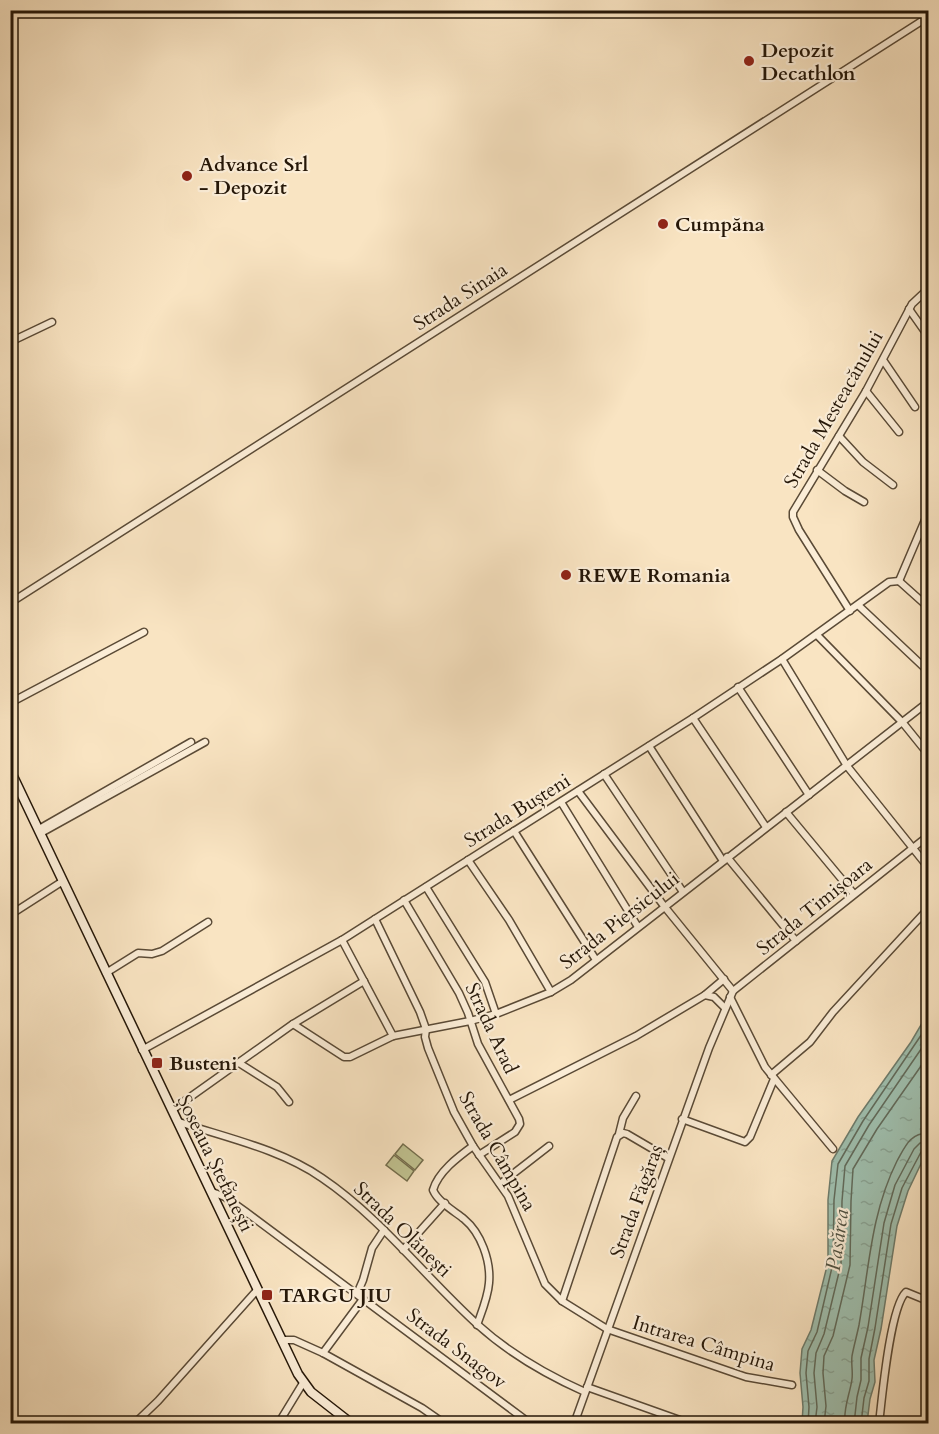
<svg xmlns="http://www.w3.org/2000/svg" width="939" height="1434" viewBox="0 0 939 1434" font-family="Cardo,serif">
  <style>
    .garden { fill: #c1c391; stroke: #736d4c; stroke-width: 1.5 }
    .water { fill: url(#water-ripples); stroke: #6e7c6c; stroke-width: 1.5 }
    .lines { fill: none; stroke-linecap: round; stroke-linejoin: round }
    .shore { stroke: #626b5b; stroke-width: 1.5 }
    .street-casing { stroke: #5a4a36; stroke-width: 9 }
    .secondary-casing { stroke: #251708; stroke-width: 11 }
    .street { stroke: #fbedd7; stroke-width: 6 }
    .secondary { stroke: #fbedd7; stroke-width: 8 }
    .poi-dot { fill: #8f2418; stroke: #fbedd7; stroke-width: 2 }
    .labels { text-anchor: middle; stroke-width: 4.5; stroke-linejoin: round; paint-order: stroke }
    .poi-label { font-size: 20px; font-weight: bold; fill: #251708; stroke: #fbedd7; text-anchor: start }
    .street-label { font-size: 20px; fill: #251708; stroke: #fbedd7 }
    .water-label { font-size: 21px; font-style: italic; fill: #505242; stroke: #fbedd7 }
  </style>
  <defs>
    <pattern id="water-ripples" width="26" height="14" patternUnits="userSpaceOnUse" patternTransform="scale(1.5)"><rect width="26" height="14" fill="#9fbfae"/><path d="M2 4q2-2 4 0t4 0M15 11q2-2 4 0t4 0" fill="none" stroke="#89a394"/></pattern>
  </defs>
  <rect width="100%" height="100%" fill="#f9e4c2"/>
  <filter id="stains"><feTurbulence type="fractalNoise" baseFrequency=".00333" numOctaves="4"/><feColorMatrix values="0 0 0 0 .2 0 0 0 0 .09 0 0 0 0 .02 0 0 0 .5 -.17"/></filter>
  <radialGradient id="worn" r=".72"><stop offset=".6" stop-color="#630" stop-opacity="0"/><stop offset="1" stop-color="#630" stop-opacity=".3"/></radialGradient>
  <g class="garden">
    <polygon points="403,1144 423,1160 415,1170 395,1154"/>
    <polygon points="394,1155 414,1171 407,1181 386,1165"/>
  </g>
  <polygon class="water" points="928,1013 928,1149 908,1191 897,1226 881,1329 874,1360 875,1382 870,1399 867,1423 802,1423 803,1407 800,1373 802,1349 811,1330 828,1262 828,1200 832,1161 858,1117 911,1042"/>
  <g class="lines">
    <g class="shore">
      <polyline points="808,1424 809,1407 806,1373 808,1351 817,1332 833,1263 834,1200 838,1164 863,1121 928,1025"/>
      <polyline points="815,1424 817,1407 814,1373 816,1353 824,1334 841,1264 842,1201 845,1166 869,1125 928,1039"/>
      <polyline points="824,1424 826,1406 823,1373 824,1356 833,1336 850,1265 851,1201 853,1169 877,1129 928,1056"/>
      <path d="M 845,1424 C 843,1408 850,1394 852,1379 C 853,1371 851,1364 852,1356 C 854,1345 857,1335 859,1325 C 869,1268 871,1213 897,1161 C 905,1147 910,1133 928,1133"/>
      <polyline points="854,1424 857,1397 861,1380 861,1358 868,1327 884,1223 895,1185 914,1149 920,1143 928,1142"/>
      <polyline points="861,1424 864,1398 869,1381 869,1359 875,1328 891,1224 902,1188 921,1152 928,1149"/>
    </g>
    <g class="street-casing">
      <g id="street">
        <polyline points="909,309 928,336"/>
        <polyline points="10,342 52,322"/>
        <polyline points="883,360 915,407"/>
        <polyline points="866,391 899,432"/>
        <polyline points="839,436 863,462 893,485"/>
        <polyline points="817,470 845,491 864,502"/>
        <polyline points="899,581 928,513"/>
        <polyline points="899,581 928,607"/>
        <polyline points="10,603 928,17"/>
        <polyline points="858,605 928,671"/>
        <polyline points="850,611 799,530 793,517 793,512 866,391 912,304 928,289"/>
        <polyline points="817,635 903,723 928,754"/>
        <polyline points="782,659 847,766 928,867"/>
        <polyline points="738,687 809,795"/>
        <polyline points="10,703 144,632"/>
        <polyline points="693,718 766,827"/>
        <polyline points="649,746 723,861"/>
        <polyline points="604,774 683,892"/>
        <polyline points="578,791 664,906 733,991"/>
        <polyline points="561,802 638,927"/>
        <polyline points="786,812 854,894"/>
        <polyline points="39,829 191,742"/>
        <polyline points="514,831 596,960"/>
        <polyline points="41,833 205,742"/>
        <polyline points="727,857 796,941"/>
        <polyline points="468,860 509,920 551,992"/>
        <polyline points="426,887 485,982 496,1014"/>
        <polyline points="404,900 459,993 468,1013 478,1044 519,1119 520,1124 515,1132 479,1155"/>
        <polyline points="10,915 63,881"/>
        <polyline points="375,919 420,1012 426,1029 425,1037 428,1048 454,1112 473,1146 508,1196 545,1284 562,1301 607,1329 746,1377 792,1385"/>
        <polyline points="342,940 393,1036"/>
        <polyline points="106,973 138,953 152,954 162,951 208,922"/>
        <polyline points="705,995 724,979"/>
        <polyline points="730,997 765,1067 833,1149"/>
        <polyline points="293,1024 344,1057 350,1057 393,1036 470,1021 496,1014 551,992 571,980 928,702"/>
        <polyline points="142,1050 342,940 375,919 693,718 782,659 889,582 899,581"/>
        <polyline points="239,1063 277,1087 289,1102"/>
        <polyline points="771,1075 810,1042 833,1012 928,909"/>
        <polyline points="509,1100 636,1036 705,995 714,997 725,1008"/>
        <polyline points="172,1110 293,1024 364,981"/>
        <polyline points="682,1119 745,1142 750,1137 774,1079"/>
        <path d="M 179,1122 C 227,1138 280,1149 322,1178 C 381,1218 425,1277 478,1325 C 509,1353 547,1375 585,1392"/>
        <polyline points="619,1134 623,1118 636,1096"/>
        <path d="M 473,1146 C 458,1157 438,1172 433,1190 C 438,1202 454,1211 464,1219 C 481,1233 491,1261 489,1283 C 488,1297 482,1311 477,1325"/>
        <polyline points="500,1184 549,1146"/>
        <polyline points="212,1192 225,1197 246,1212 531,1424"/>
        <polyline points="403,1250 445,1203"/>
        <polyline points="357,1294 363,1280 372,1248 384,1230"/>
        <polyline points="562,1301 617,1137 623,1133 627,1134 668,1158"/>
        <polyline points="281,1340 294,1340 323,1353 422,1408 445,1424"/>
        <polyline points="323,1353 363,1299"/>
        <polyline points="587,1387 691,1424"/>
        <polyline points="134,1424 158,1401 258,1289"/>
        <polyline points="278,1424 303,1383"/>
        <polyline points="574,1424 709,1048 733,991 928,836"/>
        <path d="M 879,1424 C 882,1398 890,1307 906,1292 L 928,1301"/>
      </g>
    </g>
    <g class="secondary-casing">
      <polyline id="secondary" points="10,770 298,1374 311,1392 352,1424"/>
    </g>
    <use href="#street" class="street"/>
    <use href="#secondary" class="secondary"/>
  </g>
  <g class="poi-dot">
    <circle cx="749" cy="61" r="6"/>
    <circle cx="187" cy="176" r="6"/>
    <circle cx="663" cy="224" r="6"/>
    <circle cx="566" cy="575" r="6"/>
    <rect x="151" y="1057" width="12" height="12" rx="3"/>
    <rect x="261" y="1289" width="12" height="12" rx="3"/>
  </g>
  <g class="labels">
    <g class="poi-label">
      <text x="761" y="57">Depozit<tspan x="761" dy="23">Decathlon</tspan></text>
      <text x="199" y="171">Advance Srl<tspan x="199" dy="23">- Depozit</tspan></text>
      <text x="675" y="231">Cumpăna</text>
      <text x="578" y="582">REWE Romania</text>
      <text x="169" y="1070">Busteni</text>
      <text x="279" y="1302">TARGU JIU</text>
    </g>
    <g class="street-label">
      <text transform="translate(460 296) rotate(-33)" y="7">Strada Sinaia</text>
      <text transform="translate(833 409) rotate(-60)" y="7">Strada Mesteacănului</text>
      <text transform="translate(517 810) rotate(-32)" y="7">Strada Bușteni</text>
      <text transform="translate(814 906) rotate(-39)" y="7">Strada Timișoara</text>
      <text transform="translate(619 920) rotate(-38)" y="7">Strada Piersicului</text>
      <text transform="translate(492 1028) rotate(65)" y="7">Strada Arad</text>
      <text transform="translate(498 1151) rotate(60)" y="7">Strada Câmpina</text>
      <text transform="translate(216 1163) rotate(64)" y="7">Șoseaua Ștefănești</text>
      <text transform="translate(636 1201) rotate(-70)" y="7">Strada Făgăraș</text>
      <text transform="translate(403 1229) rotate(44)" y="7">Strada Olănești</text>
      <text transform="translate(704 1343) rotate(17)" y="7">Intrarea Câmpina</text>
      <text transform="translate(457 1348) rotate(37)" y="7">Strada Snagov</text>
    </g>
    <g class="water-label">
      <text transform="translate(837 1240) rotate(-82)" y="7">Pasărea</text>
    </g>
  </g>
  <rect width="939" height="1434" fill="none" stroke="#f9e4c2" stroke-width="36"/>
  <rect x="12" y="12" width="915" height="1410" fill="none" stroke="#251708" stroke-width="3"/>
  <rect x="18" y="18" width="903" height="1398" fill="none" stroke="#251708" stroke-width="1.5"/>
  <rect width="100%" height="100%" filter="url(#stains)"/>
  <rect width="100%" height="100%" fill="url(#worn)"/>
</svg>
